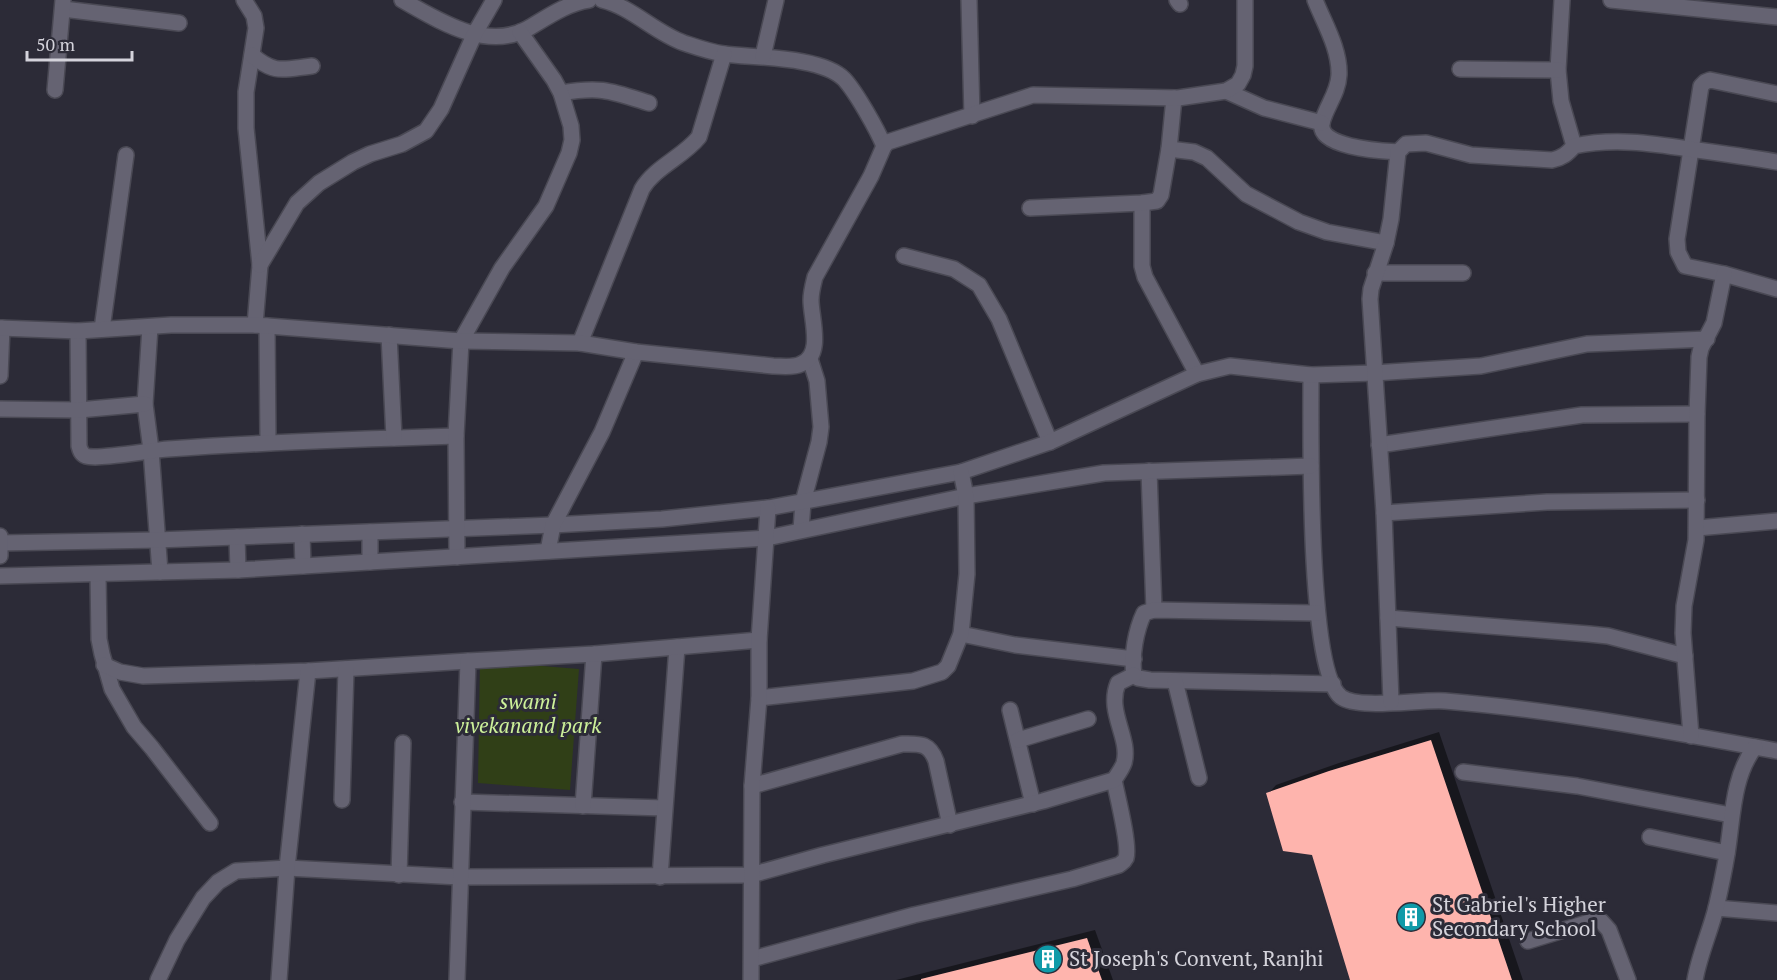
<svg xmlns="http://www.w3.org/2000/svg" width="1777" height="980" viewBox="0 0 1777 980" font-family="'PT Serif',serif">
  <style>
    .green { fill: #303f17 }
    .shadow { fill: #0007 }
    .building { fill: #feb4ad }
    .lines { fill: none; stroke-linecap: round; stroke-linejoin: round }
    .minor-casing { stroke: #4a4954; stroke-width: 18 }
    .tertiary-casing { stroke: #4a4954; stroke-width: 18 }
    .minor { stroke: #656372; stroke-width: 15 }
    .tertiary { stroke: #656372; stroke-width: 15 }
    .labels { text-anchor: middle; stroke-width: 6; stroke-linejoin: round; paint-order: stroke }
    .park-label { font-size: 21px; font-style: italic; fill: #cdf19a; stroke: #2c2b37 }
    .poi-label { font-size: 21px; fill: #d4d3db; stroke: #2c2b37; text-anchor: start }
  </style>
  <rect width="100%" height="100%" fill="#2c2b37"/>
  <polygon class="green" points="480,661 579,669 570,790 478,783"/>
  <g class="shadow">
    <polygon points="1439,732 1523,980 1351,980 1313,853 1268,794 1276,785 1339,763"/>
    <polygon points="1095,930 1113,980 896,980"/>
  </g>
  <g class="building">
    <polygon points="1431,740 1512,980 1350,980 1312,855 1283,851 1266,793 1329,771"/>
    <polygon points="1087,938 1102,980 921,980 921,979"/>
  </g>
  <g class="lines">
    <g class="minor-casing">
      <g id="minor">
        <polyline points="244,0 254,16 256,28 246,92 246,128 260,265 255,325"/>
        <path d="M 402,0 C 438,20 485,51 527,29 C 546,18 567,3 589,0"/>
        <path d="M 602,0 C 632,7 655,33 684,43 C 696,47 710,52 724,54 C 754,58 821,56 844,79 C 856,92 877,129 884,146"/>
        <polyline points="969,0 972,116"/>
        <polyline points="1177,0 1180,4"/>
        <path d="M 1315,0 C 1324,23 1340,49 1339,75 C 1338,94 1326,106 1322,123 C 1317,148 1383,151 1398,152"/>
        <polyline points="1562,0 1558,70 1561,101 1574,146"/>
        <polyline points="1611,0 1777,17"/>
        <polyline points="63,9 179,23"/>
        <path d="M 252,55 C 275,75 284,69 312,66"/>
        <polyline points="763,56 776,0"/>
        <polyline points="1460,69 1558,70"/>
        <polyline points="55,90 63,0"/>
        <polyline points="1226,91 1264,108 1322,123"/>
        <path d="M 561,93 C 601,86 611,91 649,103"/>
        <polyline points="1777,94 1710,80 1705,82 1701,86 1677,239 1678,252 1685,266 1724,274 1777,289"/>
        <polyline points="1169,149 1194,152 1207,158 1246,194 1299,222 1327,232 1386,243"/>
        <polyline points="1142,203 1142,266 1145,277 1197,374"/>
        <polyline points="1030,208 1142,203 1157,201 1161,195 1169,149 1174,98"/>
        <polyline points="904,256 954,269 979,285 999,319 1050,442"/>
        <polyline points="260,265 297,203 319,183 353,162 370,154 402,144 426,131 441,109 475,33 494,0"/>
        <polyline points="1375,273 1463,273"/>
        <polyline points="267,326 268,442"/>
        <polyline points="150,327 145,404 151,450 160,572"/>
        <polyline points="102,329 126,155"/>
        <path d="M 78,331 L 79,446 C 80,450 81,454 86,456 C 97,460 152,450 168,449 C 264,442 360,439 456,436"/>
        <polyline points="389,335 394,438"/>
        <path d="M 580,343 L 642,189 C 655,167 683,157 699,137 L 724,54"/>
        <path d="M 1311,375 C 1311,426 1307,671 1341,697 C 1359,710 1421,699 1445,701 C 1556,710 1667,731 1777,751"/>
        <polyline points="0,376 2,328"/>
        <polyline points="0,409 79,410 145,404"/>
        <polyline points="1379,445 1582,415 1697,414"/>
        <polyline points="1149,471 1154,610"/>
        <polyline points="1384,513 1547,502 1697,500"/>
        <polyline points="1697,528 1777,521"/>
        <polyline points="801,530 803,502 819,442 821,427 817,381 810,359"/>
        <polyline points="370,532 370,562"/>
        <polyline points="302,534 303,566"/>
        <polyline points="237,537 238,570"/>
        <polyline points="0,543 157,540 553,525 662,519 768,508 961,472 1050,442 1197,374 1230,366 1311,375 1374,373 1481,366 1587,344 1707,339"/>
        <polyline points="548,551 553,525 602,432 636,352"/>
        <polyline points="457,557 456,436 461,341 502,268 546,206 569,153 572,140 571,126 561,93 554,80 520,32"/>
        <polyline points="98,574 99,639 102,654 112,689 134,727 152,748 210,823"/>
        <polyline points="0,576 238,570 767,538 966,496 1104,473 1311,466"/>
        <polyline points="1388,618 1589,634 1608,636 1685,656"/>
        <polyline points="961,634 1015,645 1134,659"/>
        <polyline points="104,665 120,672 143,676 308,671 468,661"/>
        <path d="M 1134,675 C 1131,656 1136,630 1144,613 L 1154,610 L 1317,613"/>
        <polyline points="1134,675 1138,678 1150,680 1333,684"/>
        <polyline points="1175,681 1199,778"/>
        <polyline points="759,698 913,681 942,672 948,666 961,634 967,574 966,496 961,472"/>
        <path d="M 1391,702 L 1384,513 L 1370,299 L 1371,289 L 1386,243 L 1391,219 L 1398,152 L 1406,144 L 1426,143 L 1471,155 L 1552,160 C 1562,158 1567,154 1574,146 C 1613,138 1650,143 1689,149 C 1719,153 1748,157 1777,162"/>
        <polyline points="1010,710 1033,804"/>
        <polyline points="1691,736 1683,633 1684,606 1696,540 1697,414 1699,357 1701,348 1714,323 1724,274"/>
        <polyline points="1018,740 1088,719"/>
        <polyline points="1463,772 1577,786 1731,815"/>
        <path d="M 752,786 L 902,744 C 919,744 929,742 936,761 L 950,825"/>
        <polyline points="342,800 346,669"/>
        <polyline points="462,802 664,808"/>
        <polyline points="583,806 594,654"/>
        <polyline points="1650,837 1727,853"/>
        <polyline points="399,875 403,743"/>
        <polyline points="660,877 677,647"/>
        <polyline points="1716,908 1777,913"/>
        <polyline points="1528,941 1596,920 1601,921 1609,930 1628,980"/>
        <path d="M 752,959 L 914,915 L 1072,879 L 1119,865 C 1123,862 1124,862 1126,858 C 1130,845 1117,795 1114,780"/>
        <path d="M 158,980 L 177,940 L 203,898 L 218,882 L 236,871 L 287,868 L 460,877 L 751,875 L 823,855 L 1043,801 L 1114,780 C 1118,774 1122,769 1124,763 C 1131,738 1106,712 1118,683 L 1134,675"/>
        <polyline points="279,980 287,868 308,671"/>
        <polyline points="457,980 468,661 594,654 759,640"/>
        <polyline points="751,980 752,786 759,698 759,640 768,508"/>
        <path d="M 1695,980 C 1699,956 1710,932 1716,908 C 1720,891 1724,872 1727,854 C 1733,818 1732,777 1755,747"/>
      </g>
    </g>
    <g class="tertiary-casing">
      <g id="tertiary">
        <path d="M 0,328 L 78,331 L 171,325 L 255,325 L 461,341 L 580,343 L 636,352 L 773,366 C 782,366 793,368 801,364 C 824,355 811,319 811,300 C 811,292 813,285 815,277 L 871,176 L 884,146 L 888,142 L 1033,95 L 1178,98 L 1226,91 L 1238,84 L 1243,75 L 1245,66 L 1245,0"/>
        <polyline points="0,536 0,556"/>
      </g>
    </g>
    <use href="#minor" class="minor"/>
    <use href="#tertiary" class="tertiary"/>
  </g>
  <defs>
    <g id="building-disc" transform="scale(1.5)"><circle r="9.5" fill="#0f9aa8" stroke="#2c2b37"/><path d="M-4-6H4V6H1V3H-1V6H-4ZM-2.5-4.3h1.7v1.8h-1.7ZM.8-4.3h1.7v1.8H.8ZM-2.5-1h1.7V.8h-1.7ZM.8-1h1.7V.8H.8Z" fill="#fff"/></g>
  </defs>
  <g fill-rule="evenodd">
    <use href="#building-disc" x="1411" y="917"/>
    <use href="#building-disc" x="1048" y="959"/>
  </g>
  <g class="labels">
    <g class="park-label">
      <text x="528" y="709">swami<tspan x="528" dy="24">vivekanand park</tspan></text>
    </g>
    <g class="poi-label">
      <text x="1432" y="912">St Gabriel's Higher<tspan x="1432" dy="24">Secondary School</tspan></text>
      <text x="1069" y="966">St Joseph's Convent, Ranjhi</text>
    </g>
  </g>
  <path d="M27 51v9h105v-9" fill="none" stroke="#d4d3db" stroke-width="3"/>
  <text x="36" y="51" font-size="18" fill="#d4d3db" stroke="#2c2b37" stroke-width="4.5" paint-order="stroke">50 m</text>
</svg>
